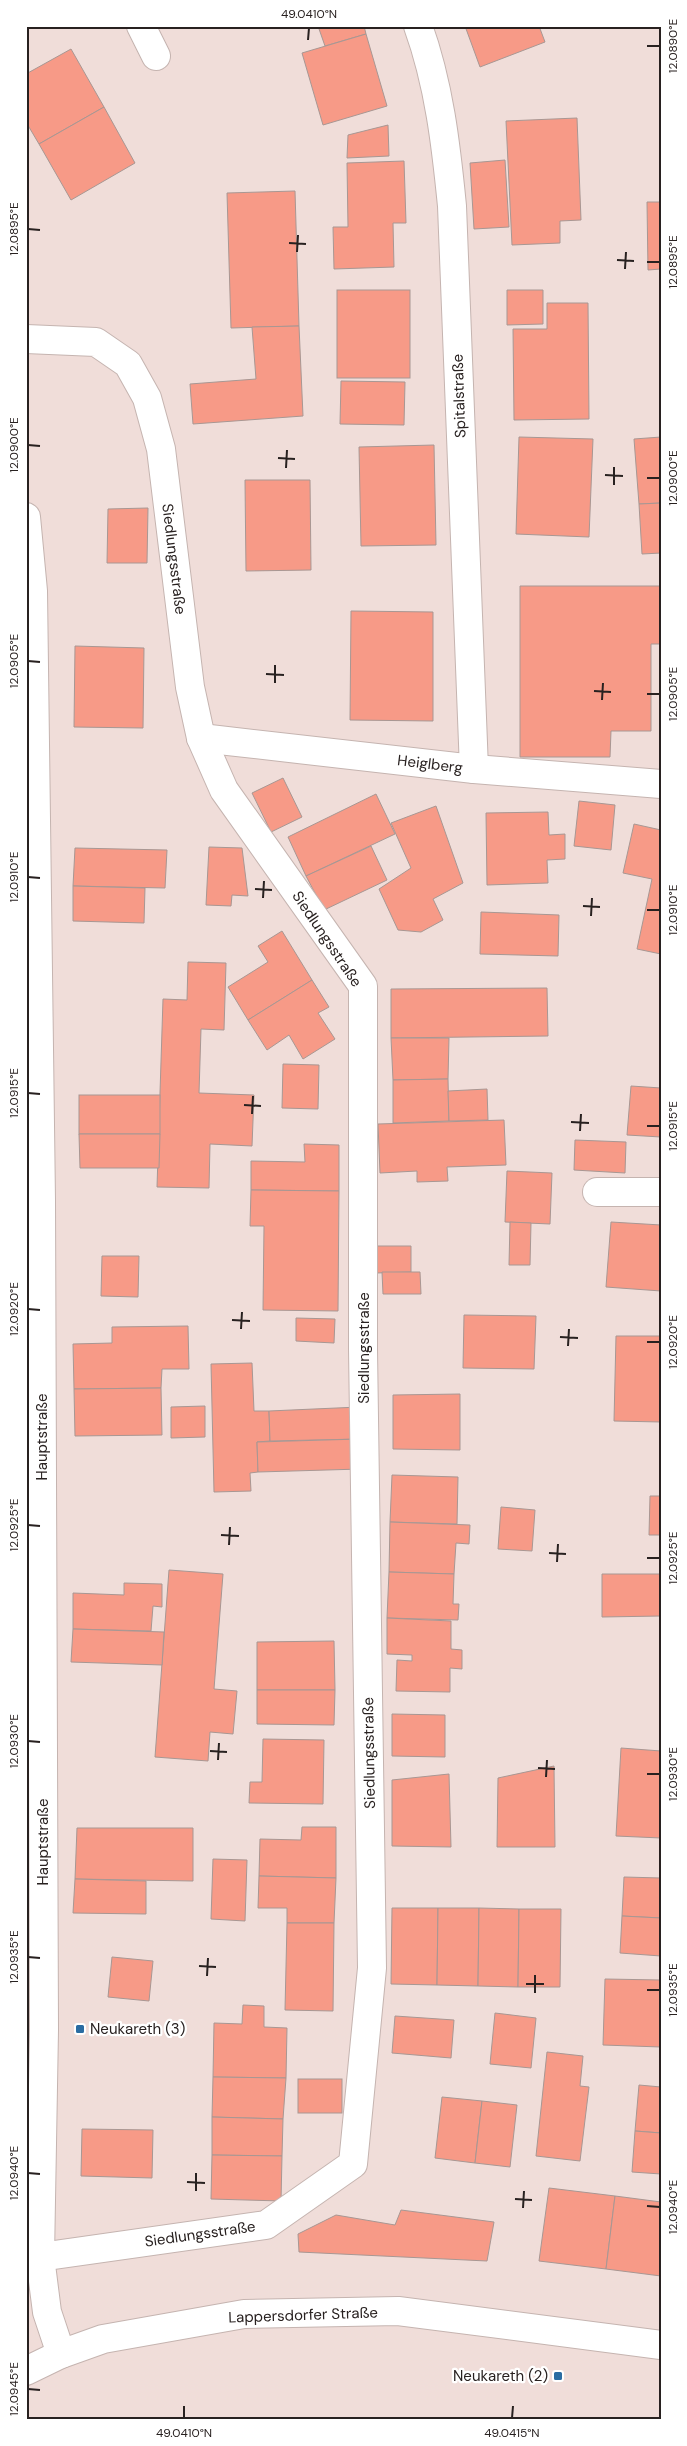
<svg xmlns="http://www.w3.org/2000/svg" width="687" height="2446" viewBox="0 0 687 2446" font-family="'DM Sans',sans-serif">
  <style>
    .building { fill: #f79a87; stroke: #a89793 }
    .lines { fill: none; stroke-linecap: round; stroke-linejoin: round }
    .minor-casing { stroke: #c5b4b0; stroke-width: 30 }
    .minor { stroke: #fff; stroke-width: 28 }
    .ticks { fill: none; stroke: #282120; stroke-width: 2 }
    .poi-dot { fill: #2a6ca2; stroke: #fff; stroke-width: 2 }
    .labels { text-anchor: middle; stroke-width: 4.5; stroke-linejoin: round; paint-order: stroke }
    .street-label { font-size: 15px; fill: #282120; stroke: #fff }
    .poi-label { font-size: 15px; fill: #282120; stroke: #fff; text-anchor: start }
    .neatline { fill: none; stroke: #282120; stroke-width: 2 }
    .ticks-label { font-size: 12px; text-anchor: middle; fill: #282120 }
  </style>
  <rect width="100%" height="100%" fill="#f0ddd9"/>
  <g class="building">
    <polygon points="318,26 364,26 366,34 325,46"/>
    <polygon points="465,26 539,26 545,42 480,67"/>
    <polygon points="366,34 387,106 323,125 302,53"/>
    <polygon points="71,49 104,107 39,144 26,122 26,74"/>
    <polygon points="104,107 135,163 71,200 39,144"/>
    <polygon points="577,118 581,220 560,221 560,243 512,245 506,121"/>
    <polygon points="388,125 389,156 347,158 348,135"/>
    <polygon points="505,160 509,227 474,229 470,163"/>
    <polygon points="404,161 406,223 393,223 394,267 334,269 333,227 348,227 347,163"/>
    <polygon points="295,191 299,326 231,328 227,193"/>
    <polygon points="647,202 661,202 661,269 648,270"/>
    <rect x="337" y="290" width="73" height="88"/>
    <polygon points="507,290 543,290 543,324 507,325"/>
    <polygon points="547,303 588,303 589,419 514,420 513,329 547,329"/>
    <polygon points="299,326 303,416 193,424 190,384 256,379 252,327"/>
    <polygon points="341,381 405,382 404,425 340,424"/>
    <polygon points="519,437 593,439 589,537 516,534"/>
    <polygon points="661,437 661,503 639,504 634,439"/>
    <polygon points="434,445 436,545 361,546 359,447"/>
    <polygon points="245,480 310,480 311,570 246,571"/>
    <polygon points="661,503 661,553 642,554 639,504"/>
    <polygon points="148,508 147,563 107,563 108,509"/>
    <polygon points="520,586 661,586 661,644 651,644 651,731 611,731 610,757 520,757"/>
    <polygon points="351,611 433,612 433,721 350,720"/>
    <polygon points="75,646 144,648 143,728 74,727"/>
    <polygon points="283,778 302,817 271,832 252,793"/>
    <polygon points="376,794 395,834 306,876 288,837"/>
    <polygon points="579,801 615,805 611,850 574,846"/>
    <polygon points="436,806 463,883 433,899 443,920 421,932 398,930 379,889 411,868 391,823"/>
    <polygon points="548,812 549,835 565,834 565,859 547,860 548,883 487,885 486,813"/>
    <polygon points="634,824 661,830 661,954 637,949 652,879 623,873"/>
    <polygon points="371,846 387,880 324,910 306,876"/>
    <polygon points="209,847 242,848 248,896 232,895 231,906 206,905"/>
    <polygon points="75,848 167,850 165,888 73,886"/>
    <polygon points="73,886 145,888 144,923 73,921"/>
    <polygon points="481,912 559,915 558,956 480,954"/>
    <polygon points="282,931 312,980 248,1020 228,987 268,962 258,946"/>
    <polygon points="188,962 226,963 224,1030 201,1029 199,1093 254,1095 252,1146 210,1144 209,1188 157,1187 163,999 187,1000"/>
    <polygon points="312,980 329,1007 318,1013 335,1039 303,1059 289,1035 267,1050 248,1020"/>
    <polygon points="547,988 548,1036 391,1038 391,989"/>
    <polygon points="391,1038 449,1038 448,1079 393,1080"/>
    <polygon points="283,1064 319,1065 318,1109 282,1108"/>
    <polygon points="448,1079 449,1121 393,1123 393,1080"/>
    <polygon points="631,1086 661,1088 661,1137 627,1135"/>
    <polygon points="487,1089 488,1120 449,1121 448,1091"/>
    <rect x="79" y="1095" width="81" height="39"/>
    <polygon points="504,1120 506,1165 447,1167 448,1181 417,1182 417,1171 380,1173 378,1124"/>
    <polygon points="79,1134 160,1134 159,1168 80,1168"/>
    <polygon points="575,1140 626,1142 625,1173 574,1170"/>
    <polygon points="304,1144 339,1145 339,1191 251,1190 251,1161 305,1162"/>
    <polygon points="507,1171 552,1173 550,1224 505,1222"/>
    <polygon points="251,1190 339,1191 338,1311 263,1310 264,1226 250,1226"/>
    <polygon points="510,1222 531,1223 530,1265 509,1265"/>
    <polygon points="611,1222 661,1225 661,1291 606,1287"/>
    <polygon points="375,1246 411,1246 411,1272 376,1273"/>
    <polygon points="102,1256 139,1256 138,1297 101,1296"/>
    <polygon points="382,1272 420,1272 421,1294 383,1294"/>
    <polygon points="464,1315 536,1316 534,1369 463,1368"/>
    <polygon points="296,1318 335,1319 334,1343 296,1341"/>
    <polygon points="188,1326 189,1369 162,1369 161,1388 74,1389 73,1344 112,1343 112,1327"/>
    <polygon points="616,1336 661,1336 661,1422 614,1421"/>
    <polygon points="252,1363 254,1411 269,1411 270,1441 257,1442 258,1472 250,1473 251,1491 214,1492 211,1364"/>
    <polygon points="161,1388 162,1435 75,1436 74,1389"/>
    <polygon points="460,1394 460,1450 393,1449 393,1395"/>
    <polygon points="205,1406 205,1437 171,1438 171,1407"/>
    <polygon points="359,1407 360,1439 270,1441 269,1411"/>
    <polygon points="360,1439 361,1469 258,1472 257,1442"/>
    <polygon points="392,1475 458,1477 457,1524 390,1522"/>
    <polygon points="650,1496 661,1496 661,1535 649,1535"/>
    <polygon points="501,1507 535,1510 532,1551 498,1549"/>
    <polygon points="390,1522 470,1525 469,1544 456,1543 454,1574 389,1572"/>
    <polygon points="169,1570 223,1574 214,1689 237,1691 233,1734 210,1732 208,1761 155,1757"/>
    <polygon points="389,1572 454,1574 453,1604 459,1604 458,1620 387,1618"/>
    <polygon points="602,1574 661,1574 661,1616 602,1617"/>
    <polygon points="124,1583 162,1584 162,1607 153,1606 151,1631 73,1629 73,1593 124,1595"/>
    <polygon points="387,1618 451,1621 451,1649 462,1650 462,1669 450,1668 450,1692 396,1691 397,1660 412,1661 412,1655 387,1654"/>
    <polygon points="73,1629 164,1632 162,1665 71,1662"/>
    <polygon points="334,1641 335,1690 257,1690 257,1642"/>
    <polygon points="257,1690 335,1690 334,1725 257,1724"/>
    <polygon points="392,1714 445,1715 445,1757 392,1756"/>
    <polygon points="263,1739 324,1740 323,1804 249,1803 250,1782 262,1782"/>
    <polygon points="621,1748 661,1751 661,1838 616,1836"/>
    <polygon points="554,1766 555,1847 497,1847 498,1778"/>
    <polygon points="449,1774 451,1847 392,1846 392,1780"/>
    <polygon points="302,1827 336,1827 336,1878 259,1876 260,1839 301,1840"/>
    <polygon points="77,1828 193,1828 193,1881 75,1879"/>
    <polygon points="213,1859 247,1860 245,1921 211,1919"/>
    <polygon points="259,1876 336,1878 334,1923 287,1923 287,1908 258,1908"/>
    <polygon points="624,1877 661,1878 661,1918 622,1916"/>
    <polygon points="75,1879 146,1881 146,1914 73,1913"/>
    <polygon points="392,1908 438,1908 437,1985 391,1984"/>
    <polygon points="438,1908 479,1908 478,1986 437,1985"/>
    <polygon points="479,1908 519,1909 518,1987 478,1986"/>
    <polygon points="519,1909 561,1909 560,1987 518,1987"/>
    <polygon points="622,1916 661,1918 661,1956 620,1953"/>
    <polygon points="287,1923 334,1923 333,2011 285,2010"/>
    <polygon points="112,1957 153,1961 149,2001 108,1997"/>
    <polygon points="605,1979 661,1980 661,2047 603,2045"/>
    <polygon points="243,2005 264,2006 264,2027 287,2028 286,2078 213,2077 214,2023 242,2024"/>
    <polygon points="495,2013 536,2018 531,2068 490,2064"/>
    <polygon points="395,2016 454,2020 451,2058 392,2053"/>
    <polygon points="547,2052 583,2056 580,2086 589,2087 580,2161 536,2156"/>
    <polygon points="213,2077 286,2078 283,2119 212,2117"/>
    <rect x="298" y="2079" width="44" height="34"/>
    <polygon points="639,2085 661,2087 661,2133 635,2131"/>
    <polygon points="442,2097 482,2101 475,2163 435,2158"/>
    <polygon points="482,2101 517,2105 510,2167 475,2163"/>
    <polygon points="212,2117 283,2119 282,2156 212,2155"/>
    <polygon points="82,2129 153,2130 152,2178 81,2176"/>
    <polygon points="635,2131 661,2133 661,2174 632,2172"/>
    <polygon points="212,2155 282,2156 281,2201 211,2199"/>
    <polygon points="549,2188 615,2196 606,2269 539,2261"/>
    <polygon points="615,2196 661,2202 661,2276 606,2269"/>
    <polygon points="401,2210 494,2222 487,2261 299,2252 298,2234 336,2215 395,2225"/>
  </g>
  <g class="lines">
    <g class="minor-casing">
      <g id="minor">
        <polyline points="141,26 156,56"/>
        <path d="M 418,26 C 439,84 446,145 452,206 L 474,769"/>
        <polyline points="26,339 96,342 128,364 147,398 161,449 190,687 201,738 224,790 363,986 363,1349 372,1968 353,2164 266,2225 40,2257"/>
        <polyline points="26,517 33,591 41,1201 44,2030 40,2257 47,2312 61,2354"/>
        <polyline points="201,738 474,769 661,784"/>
        <polyline points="597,1192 661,1192"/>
        <polyline points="26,2371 61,2354 103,2339 244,2314 398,2311 661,2345"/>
      </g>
    </g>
    <use href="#minor" class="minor"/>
  </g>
  <path class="ticks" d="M 308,40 L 309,28M 647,46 L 660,46M 28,229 L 40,230M 289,243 L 306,244M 297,252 L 298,235M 617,260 L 634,261M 647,262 L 660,262M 625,269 L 626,252M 28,445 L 40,446M 278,458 L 295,459M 286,468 L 287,450M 605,475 L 623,476M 647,478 L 660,478M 614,485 L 614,467M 28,661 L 40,662M 266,674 L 284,675M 275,683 L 275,665M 594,691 L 611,692M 647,694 L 660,694M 602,700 L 603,683M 28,877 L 40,878M 255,889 L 272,890M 263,898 L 264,881M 583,906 L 600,907M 647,910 L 660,910M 591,916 L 592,898M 28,1093 L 40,1094M 244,1105 L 261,1106M 252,1114 L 253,1096M 571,1122 L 589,1123M 647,1126 L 660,1126M 580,1131 L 581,1114M 28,1309 L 40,1310M 232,1320 L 250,1321M 241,1329 L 242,1312M 560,1337 L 578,1338M 647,1342 L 660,1342M 568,1346 L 569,1329M 28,1525 L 40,1526M 221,1535 L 239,1536M 229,1545 L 230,1527M 549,1553 L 566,1554M 647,1558 L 660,1558M 557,1562 L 558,1544M 28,1741 L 40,1742M 210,1751 L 227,1752M 218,1760 L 219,1743M 538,1768 L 555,1769M 647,1774 L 660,1774M 546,1777 L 547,1760M 28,1957 L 40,1958M 199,1966 L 216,1967M 207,1976 L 208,1958M 526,1984 L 544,1984M 647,1990 L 660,1990M 535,1993 L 535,1975M 28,2173 L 40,2174M 187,2182 L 205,2183M 196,2191 L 196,2173M 515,2199 L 532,2200M 647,2206 L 660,2207M 523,2208 L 524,2191M 28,2389 L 40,2390M 184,2418 L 184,2406M 512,2418 L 513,2406"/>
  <g class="poi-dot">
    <rect x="75" y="2024" width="10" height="10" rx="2.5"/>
    <rect x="553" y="2371" width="10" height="10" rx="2.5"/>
  </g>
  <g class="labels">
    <g class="street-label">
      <text transform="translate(459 396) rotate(-92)" y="5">Spitalstraße</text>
      <text transform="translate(174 559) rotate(83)" y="5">Siedlungsstraße</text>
      <text transform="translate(430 764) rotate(7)" y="5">Heiglberg</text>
      <text transform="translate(327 939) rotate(56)" y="5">Siedlungsstraße</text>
      <text transform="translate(364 1348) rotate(-90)" y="5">Siedlungsstraße</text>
      <text transform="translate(42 1437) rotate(-90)" y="5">Hauptstraße</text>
      <text transform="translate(369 1753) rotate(-91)" y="5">Siedlungsstraße</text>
      <text transform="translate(43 1842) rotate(-90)" y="5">Hauptstraße</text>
      <text transform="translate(200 2234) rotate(-8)" y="5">Siedlungsstraße</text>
      <text transform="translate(303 2315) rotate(-2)" y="5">Lappersdorfer Straße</text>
    </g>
    <g class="poi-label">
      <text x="90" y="2034">Neukareth (3)</text>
      <text x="548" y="2381" text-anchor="end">Neukareth (2)</text>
    </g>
  </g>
  <rect width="687" height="2446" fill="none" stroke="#ffffff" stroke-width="55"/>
  <rect x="28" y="28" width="632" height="2390" class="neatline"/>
  <g class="ticks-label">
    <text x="309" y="18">49.0410°N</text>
    <text transform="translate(673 46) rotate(-90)" y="4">12.0890°E</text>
    <text transform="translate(14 229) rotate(-90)" y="4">12.0895°E</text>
    <text transform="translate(673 262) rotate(-90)" y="4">12.0895°E</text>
    <text transform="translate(14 445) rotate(-90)" y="4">12.0900°E</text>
    <text transform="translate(673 478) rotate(-90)" y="4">12.0900°E</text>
    <text transform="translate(14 661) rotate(-90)" y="4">12.0905°E</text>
    <text transform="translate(673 694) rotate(-90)" y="4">12.0905°E</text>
    <text transform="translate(14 877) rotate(-90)" y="4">12.0910°E</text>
    <text transform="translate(673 910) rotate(-90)" y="4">12.0910°E</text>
    <text transform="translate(14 1093) rotate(-90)" y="4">12.0915°E</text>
    <text transform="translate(673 1126) rotate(-90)" y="4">12.0915°E</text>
    <text transform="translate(14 1309) rotate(-90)" y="4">12.0920°E</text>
    <text transform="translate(673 1342) rotate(-90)" y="4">12.0920°E</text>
    <text transform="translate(14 1525) rotate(-90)" y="4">12.0925°E</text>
    <text transform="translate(673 1558) rotate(-90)" y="4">12.0925°E</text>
    <text transform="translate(14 1741) rotate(-90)" y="4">12.0930°E</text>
    <text transform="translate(673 1774) rotate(-90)" y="4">12.0930°E</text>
    <text transform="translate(14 1957) rotate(-90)" y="4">12.0935°E</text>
    <text transform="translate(673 1990) rotate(-90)" y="4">12.0935°E</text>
    <text transform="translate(14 2173) rotate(-90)" y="4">12.0940°E</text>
    <text transform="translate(673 2207) rotate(-90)" y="4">12.0940°E</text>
    <text transform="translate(14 2389) rotate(-90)" y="4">12.0945°E</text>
    <text x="184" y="2437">49.0410°N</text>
    <text x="512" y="2437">49.0415°N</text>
  </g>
</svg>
